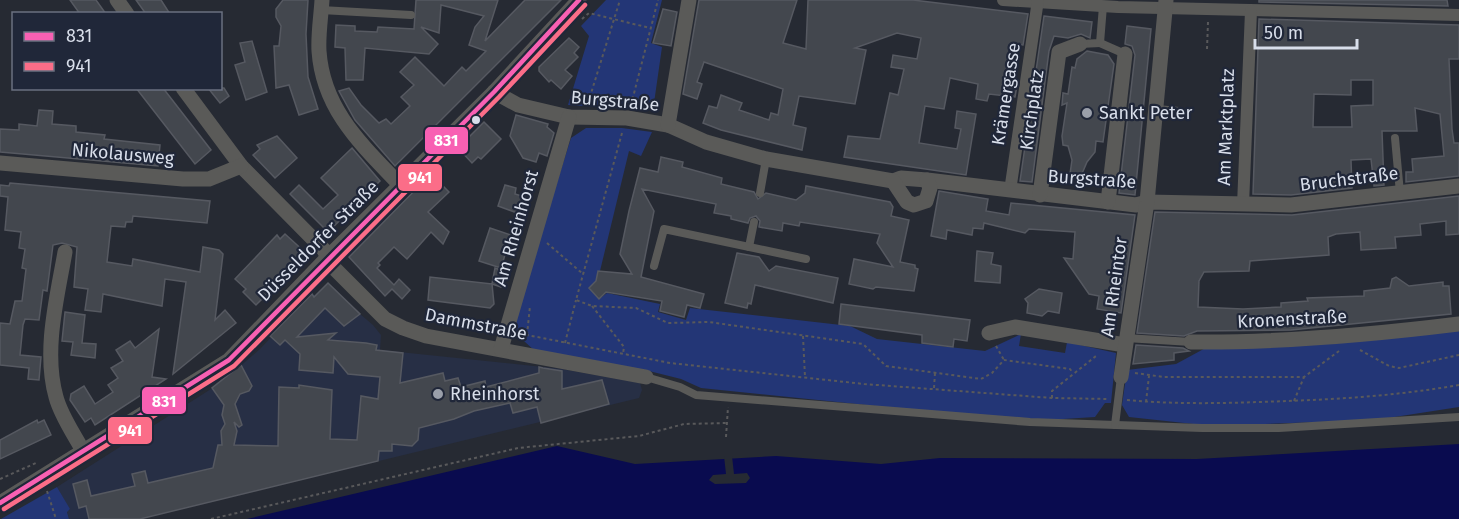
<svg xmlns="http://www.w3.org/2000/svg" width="1459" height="519" viewBox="0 0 1459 519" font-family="'Fira Sans',sans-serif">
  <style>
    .built { fill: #272f45 }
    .green { fill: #233676 }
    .water { fill: #090b4f }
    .pier { fill: #262a33 }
    .building { fill: #43474e; stroke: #565961; stroke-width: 1.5; fill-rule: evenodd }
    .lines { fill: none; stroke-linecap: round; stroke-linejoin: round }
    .path { stroke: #59595b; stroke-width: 2; stroke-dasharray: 3 3; stroke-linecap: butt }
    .service { stroke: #5a5a58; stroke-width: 8 }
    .pedestrian { stroke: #5a5a58; stroke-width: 12 }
    .minor { stroke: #5a5a58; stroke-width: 15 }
    .bus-1-casing { stroke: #202739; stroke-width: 9 }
    .bus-2-casing { stroke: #202739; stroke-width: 9 }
    .bus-1 { stroke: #f860b3; stroke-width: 4.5 }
    .bus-2 { stroke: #fb6d88; stroke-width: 4.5 }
    .poi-dot { fill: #9a9faa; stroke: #202739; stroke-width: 2 }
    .bus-dot { fill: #d8deea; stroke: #202739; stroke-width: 2 }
    .labels { text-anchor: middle; stroke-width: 4.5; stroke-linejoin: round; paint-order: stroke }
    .street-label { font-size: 18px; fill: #d8deea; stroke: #202739 }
    .poi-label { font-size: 18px; fill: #d8deea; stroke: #202739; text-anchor: start }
    .line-badge { stroke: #202739; stroke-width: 2 }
    .badge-label { font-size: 16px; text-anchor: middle; font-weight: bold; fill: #fff }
  </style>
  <rect width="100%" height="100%" fill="#262a33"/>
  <polygon class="built" points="312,294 360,314 373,325 381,335 380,350 562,369 640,383 642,390 639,398 140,519 69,519 67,511 70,510 57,487 222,382 260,349"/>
  <g class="green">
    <polygon points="606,0 662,0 651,43 662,47 653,110 568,105 589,36 581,26"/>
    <polygon points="586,128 622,128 652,132 641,156 629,151 600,271 596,281 589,288 599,299 607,293 660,304 658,312 686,320 690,308 850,326 877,339 985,351 1021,334 1019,346 1065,353 1067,342 1116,353 1111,403 1105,403 1095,417 1047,420 944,413 701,388 681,379 649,371 535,351 514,332 513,322 571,138"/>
    <polygon points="1459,326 1459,407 1375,420 1212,426 1129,417 1122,405 1127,370 1176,364 1211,345"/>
    <polygon points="57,487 70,509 67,512 69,519 1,519"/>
  </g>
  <polygon class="water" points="1459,444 1459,519 247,519 557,446 635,464 776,456 881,464 940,458 1197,459"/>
  <polygon class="pier" points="724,456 732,456 734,474 747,473 750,478 746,483 715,484 709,480 713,475 726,474"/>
  <g class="building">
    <polygon points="70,0 96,0 106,14 80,14"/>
    <polygon points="136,0 161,0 170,14 146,14"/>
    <polygon points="283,0 308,0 306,34 308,77 318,109 299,115 289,85 276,88 274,46 279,46 281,26 276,17 276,9"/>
    <polygon points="416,0 498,0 485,41 525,0 561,0 395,166 355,120 339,91 349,88 361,105 379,123 386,119 391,124 410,106 401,97 414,85 400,72 415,57 444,86 462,67 466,71 486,51 469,45 475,27 484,16 441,5 439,33 421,27 438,44 429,54 365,48 363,80 346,80 345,48 335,47 336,25 355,26 355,31 377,32 378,27 414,29"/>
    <polygon points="699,0 797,0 783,43 806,49 808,0 913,0 1028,14 1023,45 1012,44 1005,78 1018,80 1015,97 989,94 987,101 976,99 978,84 950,78 944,109 925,106 919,143 957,149 961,129 955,128 957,111 976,114 966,175 844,157 848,136 880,139 890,93 898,95 904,69 891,67 893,55 917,59 921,38 897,33 855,48 866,50 855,104 799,96 793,125 806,128 802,150 721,130 703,123 709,106 717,108 721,95 742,103 739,110 769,120 771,113 778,115 783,89 704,62 697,82 702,84 697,99 683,94"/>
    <polygon points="1259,0 1447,0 1448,6 1259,2"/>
    <polygon points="663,9 677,12 671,46 653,43"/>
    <polygon points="1044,16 1092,22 1090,38 1081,34 1068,38 1054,36 1049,51 1032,182 1020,181"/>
    <path d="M 1259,19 L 1459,25 L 1459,59 L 1449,59 L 1452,129 L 1454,143 L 1459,143 L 1459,176 L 1406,182 L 1406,172 L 1413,172 L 1412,159 L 1444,156 L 1440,114 L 1415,108 L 1417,131 L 1382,131 L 1384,185 L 1374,186 L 1371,159 L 1351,160 L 1352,188 L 1291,195 L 1253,194 ZM 1351,80 L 1373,80 L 1373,105 L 1351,106 L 1352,127 L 1313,127 L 1314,94 L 1351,95 Z"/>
    <polygon points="1127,26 1151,29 1135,195 1119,193 1135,55 1132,46 1125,44"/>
    <polygon points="569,38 579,47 574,53 578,57 565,70 572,76 561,89 551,80 549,82 539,71 539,67"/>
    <polygon points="252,41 267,92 246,100 235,65 245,62 240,43"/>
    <polygon points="1087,51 1108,55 1114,64 1103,142 1096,141 1095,152 1087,162 1081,176 1070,174 1072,160 1068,146 1063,145 1062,136 1067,103 1062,105 1063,93 1068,94 1072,67 1075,68 1077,59"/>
    <polygon points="136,88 163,88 211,150 195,164"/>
    <polygon points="208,88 224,88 229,96 220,103"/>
    <polygon points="39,110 53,111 52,124 76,126 76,132 105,135 104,139 160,145 158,166 0,152 0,129 19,130 19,124 37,126"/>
    <polygon points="516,115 548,124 547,127 554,133 547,156 539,153 536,162 523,158 510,136"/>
    <polygon points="484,122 501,139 481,159 478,157 472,163 458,148"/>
    <polygon points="277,136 297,158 275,178 253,155 260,149 257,145"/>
    <polygon points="352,148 380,181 328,232 290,194 299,185 323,209 338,195 321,178"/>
    <polygon points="661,157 683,162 682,167 722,178 721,184 754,192 758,199 766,193 796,200 805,193 806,186 890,202 893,207 891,216 909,220 900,262 915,265 915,268 918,269 914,291 876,287 873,289 849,284 854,259 893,267 877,243 880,234 800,222 799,226 783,223 782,231 759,227 760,221 756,216 750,218 748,223 731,219 731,216 714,213 716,204 642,189 654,211 641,277 704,294 700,308 687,305 684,317 660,311 662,301 606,292 599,299 589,288 596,281 598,271 632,274 620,254 629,211 640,168 658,172"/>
    <polygon points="431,174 449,192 428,212 449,232 443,244 431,232 407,259 394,247 378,263 380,265 377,268 394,285 399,279 410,290 402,299 392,289 385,296 349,257"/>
    <polygon points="10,183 210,201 207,223 133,216 132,222 126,222 125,227 111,226 107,262 132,266 133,259 200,272 203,247 219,250 223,254 215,320 225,310 236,323 173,374 186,282 165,279 162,306 103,294 101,312 85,310 88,289 74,287 77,247 62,243 53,245 47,291 43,290 39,320 25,319 23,325 20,355 41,357 39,380 28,379 29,368 0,365 0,323 10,324 15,301 22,301 26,269 22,268 25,249 19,248 21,232 5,230 8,197 0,196 0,185 9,186"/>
    <polygon points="505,185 516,188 515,194 525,197 520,214 498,206"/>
    <polygon points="939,191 988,199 986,211 1009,215 1011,203 1135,215 1121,313 1097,309 1099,296 1089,294 1064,258 1073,259 1075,232 1029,229 1025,233 984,223 983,229 973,228 972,235 947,230 946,239 931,236"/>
    <polygon points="1459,196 1459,234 1446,235 1446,221 1420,224 1421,235 1395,237 1396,248 1361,250 1360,232 1336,234 1328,237 1329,255 1250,261 1249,271 1204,272 1199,281 1198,307 1243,309 1281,307 1281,303 1308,301 1307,298 1364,296 1364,291 1390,288 1392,279 1396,277 1409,286 1443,282 1443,286 1449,286 1451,314 1291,330 1197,331 1184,336 1137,333 1155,212 1292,215"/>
    <polygon points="490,228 511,235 501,268 479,261"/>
    <polygon points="285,234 307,254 256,305 243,292 246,289 235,279 277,235 280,239"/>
    <polygon points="977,251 993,253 991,264 1001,266 1000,283 975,281"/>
    <polygon points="737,253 759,257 769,271 776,266 838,278 833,303 755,285 751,304 748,303 747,308 725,303"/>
    <polygon points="495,268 506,272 501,287 492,284 494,304 490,308 428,300 430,277 492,284"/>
    <polygon points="328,283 360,314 344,326 325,308 297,337 336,333 328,340 366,343 377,345 376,350 403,353 400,383 443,373 445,381 458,378 461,387 485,381 486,387 539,373 539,367 543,368 562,371 562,389 602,380 609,404 541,423 537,407 513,413 510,403 474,411 454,419 419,428 418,440 412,446 392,444 392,451 379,451 378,461 140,519 89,519 86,506 79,508 73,484 87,480 91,496 135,486 132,474 145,471 148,483 213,468 218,445 222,445 221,431 225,424 222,415 224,405 212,388 241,365 252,386 249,391 240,394 235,404 242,425 239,427 234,422 237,431 234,445 278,446 279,387 299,388 299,385 332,390 330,439 357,440 361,396 378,399 380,377 348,374 334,357 333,373 299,370 300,354 285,340 280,345 270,336 312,294 314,297"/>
    <polygon points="1039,289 1062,293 1059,313 1048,311 1042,316 1027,313 1028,303 1025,299"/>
    <polygon points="841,304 970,320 967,341 954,339 953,347 922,343 922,335 839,324"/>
    <polygon points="65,312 85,315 82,343 96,344 95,358 71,355 73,342 62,341"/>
    <polygon points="159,329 152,377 166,379 95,425 91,418 85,422 70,400 71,394 84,386 95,404 113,392 108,385 118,378 111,368 123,361 116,350 130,341 135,348"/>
    <polygon points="1136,345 1183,348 1189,351 1174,353 1174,360 1133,364"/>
    <polygon points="37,420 38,423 44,420 51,435 0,459 0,440"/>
  </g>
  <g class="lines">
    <g class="path">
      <polyline points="582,19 589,13 650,28"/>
      <polyline points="1207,49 1208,22"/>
      <polyline points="588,103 620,0"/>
      <polyline points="631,105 658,0"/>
      <polyline points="622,133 576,300 592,306 636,308 668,323 709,322 863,344 886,366 981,379 992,373 1004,360 1070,369 1073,373"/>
      <polyline points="547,243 583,274"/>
      <polyline points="592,306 624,347 623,354"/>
      <polyline points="527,335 530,306"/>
      <polyline points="803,336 805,377"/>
      <polyline points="520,337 527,335 670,363 864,384 1052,398 1109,399"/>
      <polyline points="565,343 576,300"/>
      <polyline points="996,346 1004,360"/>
      <polyline points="1360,350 1389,366 1399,368 1459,355"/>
      <polyline points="1135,373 1164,377 1304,377 1339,351"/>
      <polyline points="934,388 935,373"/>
      <polyline points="1052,398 1052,391 1096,356"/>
      <path d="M 1127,400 C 1180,405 1234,403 1287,401 C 1345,399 1401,395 1459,385"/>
      <polyline points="1294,401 1304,377"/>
      <polyline points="1146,402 1149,376"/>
      <polyline points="726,437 728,407"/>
      <polyline points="0,479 36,463"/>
      <polyline points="47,491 56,519"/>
      <polyline points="211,519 518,448 639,436 684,424 727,423"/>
    </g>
    <g class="service">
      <polyline points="321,10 411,15"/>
      <polyline points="1100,43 1125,54"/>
      <polyline points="1080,44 1100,43 1103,6"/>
      <polyline points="1157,109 1179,111"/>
      <polyline points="1395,138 1400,193"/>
      <polyline points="760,193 766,159"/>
      <polyline points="749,247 754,222"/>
      <polyline points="654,266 664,229 806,259"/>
      <polyline points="1126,338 1191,342"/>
      <polyline points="646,377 680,387 696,395 1030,422 1202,428 1279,428 1459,417"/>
      <polyline points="1115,425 1121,377"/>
    </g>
    <g class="pedestrian">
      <polyline points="1003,0 1118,7 1459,15"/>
      <polyline points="1010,191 1038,0"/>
      <polyline points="1243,205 1251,11"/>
    </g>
    <g class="minor">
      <polyline points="117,0 127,14"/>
      <path d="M 322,0 C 321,17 318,34 319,51 C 323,110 362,145 401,186"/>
      <polyline points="183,88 241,166 324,250 333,267 385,319 403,328 426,336 646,377"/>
      <polyline points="494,92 518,105 569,117 627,118 668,125 706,142 766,159 893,181 901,178 927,180 1136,205 1147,202 1291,205 1459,186"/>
      <polyline points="668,125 689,0"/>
      <polyline points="0,163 183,179 209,179 241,166"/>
      <polyline points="893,181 907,202 914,205 926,201 930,188 927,180"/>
      <polyline points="1040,195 1059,52 1080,44"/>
      <polyline points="1108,202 1125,54"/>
      <path d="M 65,252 C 57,298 43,351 56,397 C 61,416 74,434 83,451"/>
      <polyline points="989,333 1015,327 1125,345"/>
      <path d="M 1191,342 C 1281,343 1370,335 1459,324"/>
      <polyline points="501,349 569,117"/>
      <polyline points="1121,377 1147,202 1166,0"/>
      <polyline points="0,503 229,360 328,257 494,92 579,0"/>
    </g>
    <g class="bus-1-casing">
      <polyline id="bus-1" points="0,503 229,360 494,92 579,0"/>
    </g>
    <g class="bus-2-casing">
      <polyline id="bus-2" points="4,509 234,366 499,97 585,5"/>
    </g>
    <use href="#bus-1" class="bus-1"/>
    <use href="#bus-2" class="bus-2"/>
  </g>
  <g class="poi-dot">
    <circle cx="1087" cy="113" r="6"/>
    <circle cx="438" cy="394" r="6"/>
  </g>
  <circle class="bus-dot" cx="476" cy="120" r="5"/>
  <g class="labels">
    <g class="street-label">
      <text transform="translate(1006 94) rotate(-81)" y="6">Krämergasse</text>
      <text transform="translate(615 101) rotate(5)" y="6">Burgstraße</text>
      <text transform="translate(1032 110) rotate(-82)" y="6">Kirchplatz</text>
      <text transform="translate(1226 127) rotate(-88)" y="6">Am Marktplatz</text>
      <text transform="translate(123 154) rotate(5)" y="6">Nikolausweg</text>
      <text transform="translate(1092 179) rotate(4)" y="6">Burgstraße</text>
      <text transform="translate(1349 179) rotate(-7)" y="6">Bruchstraße</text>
      <text transform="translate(516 228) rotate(-74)" y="6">Am Rheinhorst</text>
      <text transform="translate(318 241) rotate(-45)" y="6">Düsseldorfer Straße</text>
      <text transform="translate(1114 287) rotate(-82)" y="6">Am Rheintor</text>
      <text transform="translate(1292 319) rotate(-3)" y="6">Kronenstraße</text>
      <text transform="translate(476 324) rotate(11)" y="6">Dammstraße</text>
    </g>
    <g class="poi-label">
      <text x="1099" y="119">Sankt Peter</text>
      <text x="450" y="400">Rheinhorst</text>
    </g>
  </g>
  <g class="line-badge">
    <rect x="424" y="126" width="45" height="29" rx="6" fill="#f860b3"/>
    <rect x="397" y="163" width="46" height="29" rx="6" fill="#fb6d88"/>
    <rect x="141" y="386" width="46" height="29" rx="6" fill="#f860b3"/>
    <rect x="107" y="416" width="46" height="29" rx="6" fill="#fb6d88"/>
  </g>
  <g class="badge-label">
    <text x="446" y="146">831</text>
    <text x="420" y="183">941</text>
    <text x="164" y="407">831</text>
    <text x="130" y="436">941</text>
  </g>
  <rect x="12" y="12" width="210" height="78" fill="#202739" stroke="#6a7080" stroke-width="1.5"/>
  <rect x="24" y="32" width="30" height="9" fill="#f860b3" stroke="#6a7080" stroke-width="1.5"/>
  <text x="66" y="42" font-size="18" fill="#d8deea">831</text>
  <rect x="24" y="62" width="30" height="9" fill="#fb6d88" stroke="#6a7080" stroke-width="1.5"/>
  <text x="66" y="72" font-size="18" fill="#d8deea">941</text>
  <path d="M1255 39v9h102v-9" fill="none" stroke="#d8deea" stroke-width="3"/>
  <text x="1264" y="39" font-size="18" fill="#d8deea" stroke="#202739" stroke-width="4.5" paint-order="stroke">50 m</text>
</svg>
